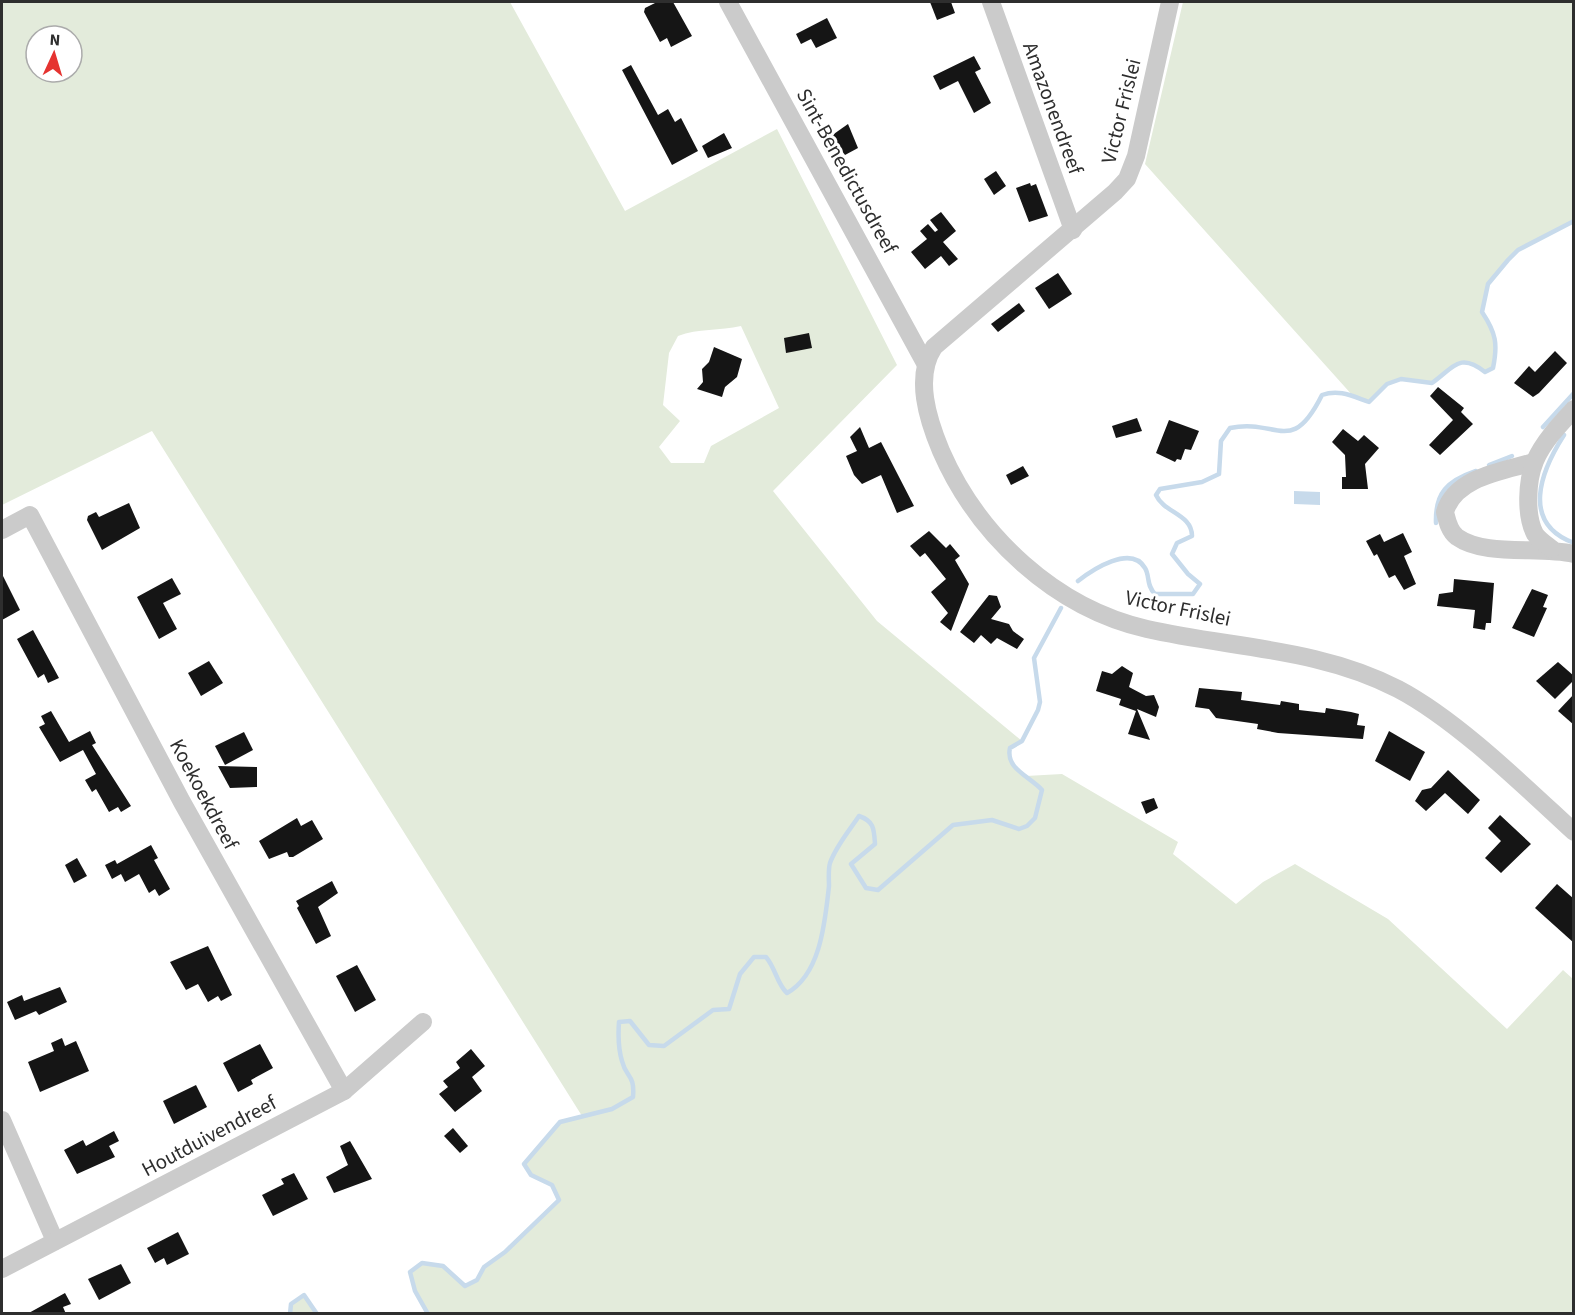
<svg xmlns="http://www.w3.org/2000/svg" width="1575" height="1315" viewBox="0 0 1575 1315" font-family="'Source Sans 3',sans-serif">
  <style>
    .green { fill: #e3ebdb; fill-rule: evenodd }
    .water { fill: #c7daeb }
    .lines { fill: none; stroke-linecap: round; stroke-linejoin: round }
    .stream { stroke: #c7daeb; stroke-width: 4.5 }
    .building { fill: #151515 }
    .minor { stroke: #cbcbcb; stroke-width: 18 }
    .labels { text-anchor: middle; stroke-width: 6; stroke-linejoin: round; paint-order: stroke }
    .street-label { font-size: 21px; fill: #2e2e2e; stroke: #fff }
  </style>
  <rect width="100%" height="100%" fill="#fff"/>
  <g class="green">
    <path d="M 2,2 L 510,2 L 625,211 L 777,129 L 897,365 L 773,491 L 877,621 L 1022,741 L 1010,748 C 1007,762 1016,769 1026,776 L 1062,774 L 1178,842 L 1173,854 L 1236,904 L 1263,882 L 1295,864 L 1388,919 L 1507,1029 L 1563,970 L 1573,979 L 1573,1313 L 428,1313 L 415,1291 L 410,1272 L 422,1263 L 443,1266 L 464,1285 L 477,1280 L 484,1267 L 505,1252 L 559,1200 L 552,1185 L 531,1175 L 524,1164 L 560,1122 L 582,1116 L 152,431 L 2,505 ZM 36,36 L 72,36 L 72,72 L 36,72 ZM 741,326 L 779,408 L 711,446 L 704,463 L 671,463 L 659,447 L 680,421 L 663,405 L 669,353 L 678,336 C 698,328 720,331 741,326 Z"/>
    <path d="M 1183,2 L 1573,2 L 1573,221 L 1518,250 L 1508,260 L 1488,284 L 1482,312 C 1495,333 1498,344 1493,368 L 1485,372 C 1460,352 1454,367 1432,383 L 1401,379 L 1387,384 L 1369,402 L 1353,396 L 1145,164 Z"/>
    <polygon points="304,1295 317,1313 290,1313 291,1304"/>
  </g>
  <polygon class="water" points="1294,491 1320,492 1320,505 1294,504"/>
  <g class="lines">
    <g class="stream">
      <polyline points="1543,427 1574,393"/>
      <path d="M 1564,435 C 1541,471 1520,523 1574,543"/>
      <polyline points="1489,465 1512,456"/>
      <path d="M 1436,523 C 1435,493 1447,481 1476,471"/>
      <path d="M 1078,581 C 1092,570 1131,544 1145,568 C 1150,576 1146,585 1155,594 L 1193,594 L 1200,584 L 1188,574 L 1172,554 L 1177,543 L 1192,536 C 1192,514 1164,513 1156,495 L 1160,489 L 1202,482 L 1219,474 L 1221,441 L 1230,428 C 1278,418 1291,457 1322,395 C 1339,389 1352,396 1369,402 L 1387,384 L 1401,379 L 1432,383 C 1454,367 1460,352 1485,372 L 1493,368 C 1498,344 1496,333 1482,312 L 1488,284 L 1508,260 L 1518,250 L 1574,221"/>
      <polyline points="290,1314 291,1304 304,1295 317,1314"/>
      <path d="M 428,1314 L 415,1291 L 410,1272 L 422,1263 L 443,1266 L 465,1286 L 477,1280 L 484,1267 L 505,1252 L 559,1200 L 552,1185 L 531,1175 L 524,1164 L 560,1122 L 612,1109 L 633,1097 C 635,1074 626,1078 622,1061 C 618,1048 618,1036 619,1022 L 630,1021 L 649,1045 L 664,1046 L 713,1010 L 729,1009 L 740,974 L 754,957 L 766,957 C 776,969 777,984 787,993 C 821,974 825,921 829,886 C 829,879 828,870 830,863 C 836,846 849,831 859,816 C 874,821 874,829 875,844 L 851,864 L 866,888 L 878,890 L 953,825 L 992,820 L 1019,829 L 1027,826 L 1035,818 L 1042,790 C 1031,777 1005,769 1010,748 L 1022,741 L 1038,710 L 1040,702 L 1034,658 L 1061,608"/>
    </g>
  </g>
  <g class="building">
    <polygon points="657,2 673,2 692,36 671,47 667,38 660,42 644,12 645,8"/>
    <polygon points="930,2 951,2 955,13 937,20"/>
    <polygon points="827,18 837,38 816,48 811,39 801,44 796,34"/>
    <polygon points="974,56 981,69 975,72 991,103 974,113 958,81 940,90 933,76"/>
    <polygon points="631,65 658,115 668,109 675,122 681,118 698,151 672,165 622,70"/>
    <polygon points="848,124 858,148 845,155 831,136"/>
    <polygon points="724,133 732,148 708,158 702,146"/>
    <polygon points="996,171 1006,186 994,195 984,179"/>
    <polygon points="1030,183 1031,186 1036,184 1048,216 1029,222 1016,188"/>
    <polygon points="941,212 956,231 943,242 958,259 949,266 941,256 925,269 911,252 927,239 920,231 928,224 935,232 938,230 930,220"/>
    <polygon points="1058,273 1072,294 1049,309 1035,288"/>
    <polygon points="1019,303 1025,311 998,332 991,324"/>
    <polygon points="809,333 812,348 786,353 784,338"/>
    <polygon points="714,347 742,359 737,377 725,387 722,397 697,389 703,382 702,369 709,362"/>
    <polygon points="1555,351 1567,363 1539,393 1533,397 1514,383 1529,366 1535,372"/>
    <polygon points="1438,387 1464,408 1461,412 1473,424 1440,455 1429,445 1453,420 1430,396"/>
    <polygon points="1137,418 1142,431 1116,438 1112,426"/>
    <polygon points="1169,420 1199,431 1191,450 1185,449 1181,460 1177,459 1175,462 1156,453"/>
    <polygon points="860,427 869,448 881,442 914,506 897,513 881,475 862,484 854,475 846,456 857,451 850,437"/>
    <polygon points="1343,429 1358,441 1364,435 1379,448 1365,464 1368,489 1342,489 1342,477 1346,477 1345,455 1332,442"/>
    <polygon points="1023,466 1029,476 1011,485 1006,475"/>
    <polygon points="129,503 140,528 102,550 87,520 88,516 96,512 99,517"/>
    <polygon points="929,531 946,548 950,544 960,556 955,560 969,584 951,631 940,622 948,613 931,592 946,579 925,553 920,557 910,546"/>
    <polygon points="1403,533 1412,552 1404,556 1416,584 1404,590 1395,575 1389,578 1377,554 1374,556 1366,541 1380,534 1384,542"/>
    <polygon points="2,574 20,610 2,620"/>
    <polygon points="172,578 181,594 163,603 177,629 159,639 137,597"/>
    <polygon points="1454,579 1494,583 1491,623 1486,623 1485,630 1473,628 1475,610 1437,606 1439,594 1453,592"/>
    <polygon points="1532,589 1548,595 1543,607 1547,608 1534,637 1512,628"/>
    <polygon points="989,595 997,596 1001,607 991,619 1009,624 1013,631 1024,639 1017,649 997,638 991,644 981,635 974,643 960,632"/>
    <polygon points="33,630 59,678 48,683 44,674 38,678 17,639"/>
    <polygon points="209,661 223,683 201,696 188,673"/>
    <polygon points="1558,662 1574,676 1574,680 1555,699 1536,681"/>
    <polygon points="1122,666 1133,673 1129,687 1146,696 1154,695 1159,707 1156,717 1137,709 1150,740 1128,734 1136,711 1119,705 1121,699 1096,691 1102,671 1112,674"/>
    <polygon points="1199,688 1242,692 1241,700 1280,705 1281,701 1299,704 1299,710 1325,713 1326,708 1351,712 1359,714 1357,725 1365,726 1363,739 1278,733 1257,729 1258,724 1216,718 1209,709 1195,707"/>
    <polygon points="1574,694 1574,725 1558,711"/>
    <polygon points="51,711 69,742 90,731 96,743 92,745 131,806 121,812 118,807 109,812 96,789 92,792 85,780 96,774 83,750 60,762 39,727 45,724 41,716"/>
    <polygon points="1389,731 1425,752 1410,781 1375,761"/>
    <polygon points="244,732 253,750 225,765 215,746"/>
    <polygon points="218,766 257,767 257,787 230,788"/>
    <polygon points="1448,770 1480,800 1468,814 1445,793 1426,811 1415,801 1422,790 1431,788"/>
    <polygon points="1154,798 1158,808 1146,814 1141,802"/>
    <polygon points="1500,815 1531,844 1501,873 1485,858 1501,841 1488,828"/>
    <polygon points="297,818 301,826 312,820 323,839 293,857 289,857 287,852 269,859 259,841"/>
    <polygon points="151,845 158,858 154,860 170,889 159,896 155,889 149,893 139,874 125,882 121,874 112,879 105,865 115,860 117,864"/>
    <polygon points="77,858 87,876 74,883 65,865"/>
    <polygon points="332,881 338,893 318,907 331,936 316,944 297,908 299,906 296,901"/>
    <polygon points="1557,884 1574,899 1574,943 1535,908"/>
    <polygon points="208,946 232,995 221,1001 218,996 208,1002 198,984 186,990 170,962"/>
    <polygon points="357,965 376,1000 355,1012 336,976"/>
    <polygon points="60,987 67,1002 39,1015 36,1011 15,1020 7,1002 22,995 24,1001"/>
    <polygon points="62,1038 65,1046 76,1041 89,1071 40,1092 28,1062 54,1051 51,1043"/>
    <polygon points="260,1044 273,1068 251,1080 253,1084 238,1092 223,1063"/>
    <polygon points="471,1049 485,1066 472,1077 482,1091 455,1112 439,1094 448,1087 443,1081 460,1068 456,1062"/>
    <polygon points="196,1085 207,1107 174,1124 163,1101"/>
    <polygon points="453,1128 468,1146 460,1153 444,1136"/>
    <polygon points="114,1131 119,1141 109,1146 115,1157 77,1174 64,1150 83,1140 86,1146"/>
    <polygon points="350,1141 372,1179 334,1193 326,1177 348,1165 340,1146"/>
    <polygon points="294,1173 308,1199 273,1216 262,1195 284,1184 281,1179"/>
    <polygon points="178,1232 189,1254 167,1265 164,1258 155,1263 147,1248"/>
    <polygon points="121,1264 131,1283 99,1300 88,1279"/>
    <polygon points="65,1293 71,1304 63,1307 66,1314 27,1314"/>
  </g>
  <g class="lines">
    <g class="minor">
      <polyline points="728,2 925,363"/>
      <polyline points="991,2 1073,230"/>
      <path d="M 1170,2 L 1136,156 L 1127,179 L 1115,192 L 934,347 C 914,377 928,420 941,451 C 978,536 1055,608 1147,629 C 1231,648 1319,648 1398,689 C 1457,720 1524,786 1574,832"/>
      <path d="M 1534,462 C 1503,471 1455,477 1445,512 C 1447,520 1449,531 1457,537 C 1485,557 1539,546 1574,554"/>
      <polyline points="2,530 30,515 182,802 344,1091"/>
      <path d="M 1552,549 C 1547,545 1539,540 1535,534 C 1525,515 1527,480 1535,461 C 1543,442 1560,424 1574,409"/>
      <polyline points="2,1120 55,1241"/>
      <polyline points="2,1269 344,1091 423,1022"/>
    </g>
  </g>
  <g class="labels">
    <g class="street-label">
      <text transform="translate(1053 108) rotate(70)" y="7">Amazonendreef</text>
      <text transform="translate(1121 111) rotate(-76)" y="7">Victor Frislei</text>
      <text transform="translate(847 171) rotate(61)" y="7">Sint-Benedictusdreef</text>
      <text transform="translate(1178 608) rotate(12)" y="7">Victor Frislei</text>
      <text transform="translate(204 794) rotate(62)" y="7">Koekoekdreef</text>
      <text transform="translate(209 1136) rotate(-28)" y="7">Houtduivendreef</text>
    </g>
  </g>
  <rect width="1575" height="1315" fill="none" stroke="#2e2e2e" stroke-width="6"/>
  <g transform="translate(54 54) rotate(4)"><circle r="28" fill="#ffffff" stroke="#ababab" stroke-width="1.5"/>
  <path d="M0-4.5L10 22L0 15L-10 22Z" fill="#e53330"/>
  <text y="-9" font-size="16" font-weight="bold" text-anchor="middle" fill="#2e2e2e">N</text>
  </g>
</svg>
